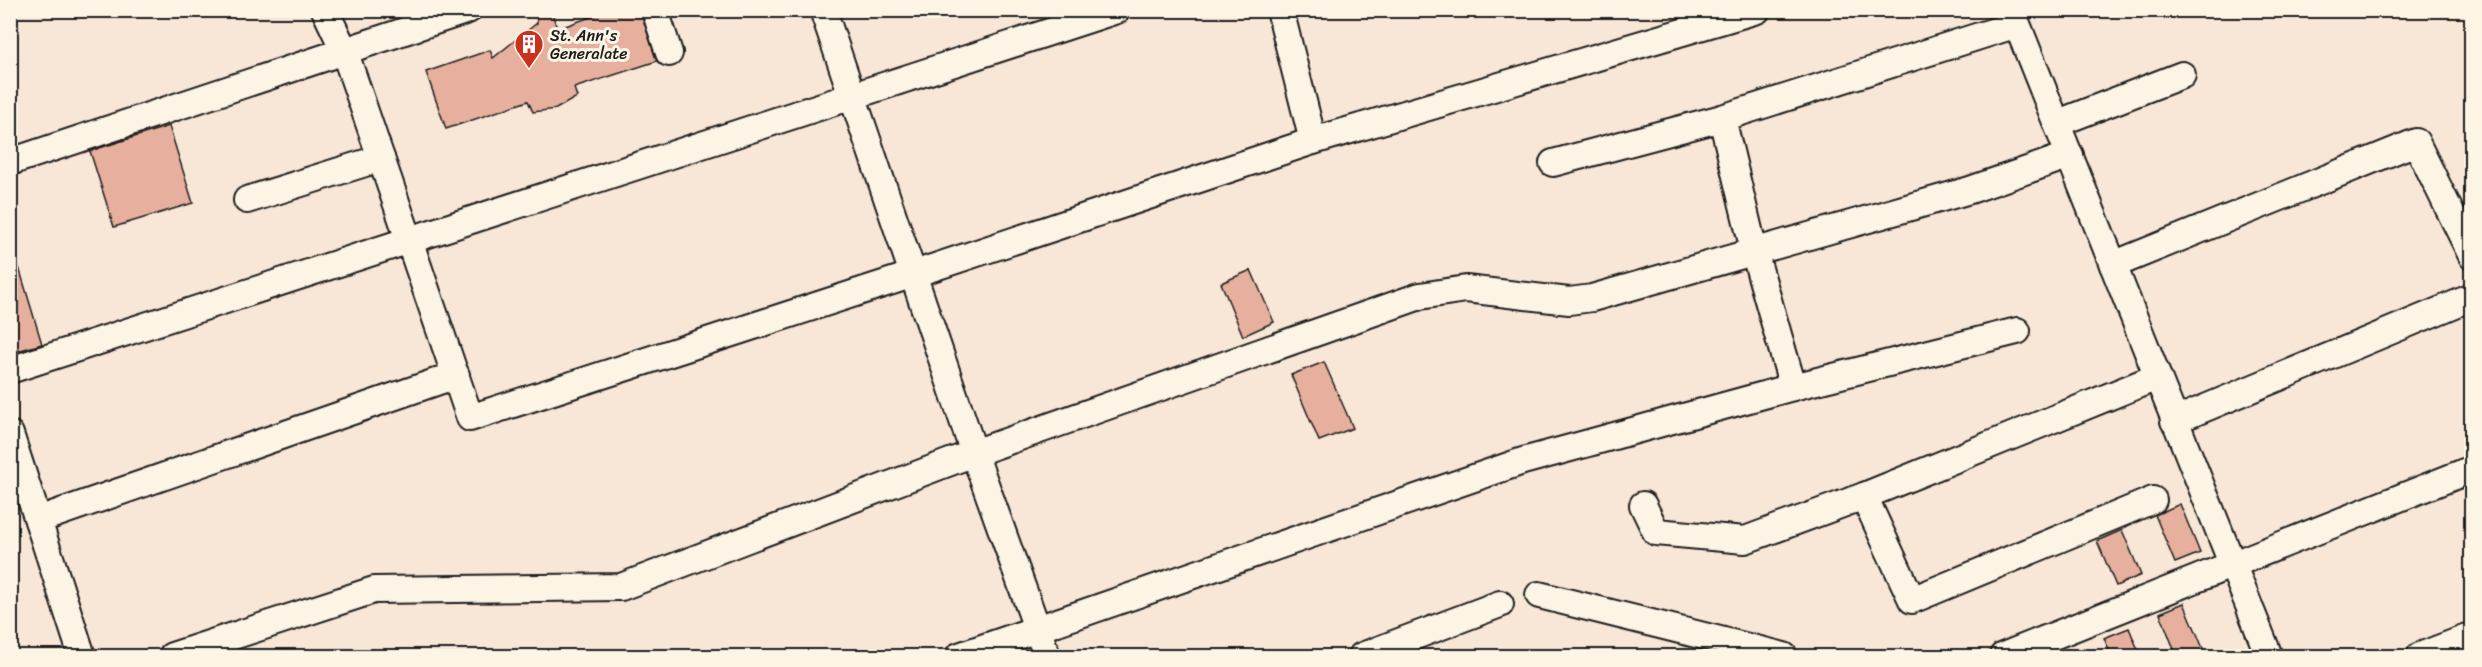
<svg xmlns="http://www.w3.org/2000/svg" width="2482" height="667" viewBox="0 0 2482 667" font-family="Sriracha,sans-serif">
  <style>
    .building { fill: #e7b09e; stroke: #1c1c1c; stroke-width: 1.5 }
    .lines { fill: none; stroke-linecap: round; stroke-linejoin: round }
    .minor-casing { stroke: #1c1c1c; stroke-width: 30 }
    .minor { stroke: #fcf5e5; stroke-width: 26 }
    .labels { text-anchor: middle; stroke-width: 6; stroke-linejoin: round; paint-order: stroke }
    .poi-label { font-size: 16px; fill: #1c1c1c; stroke: #fcf5e5; text-anchor: start }
  </style>
  <rect width="100%" height="100%" fill="#f8e7d7"/>
  <filter id="ink" filterUnits="userSpaceOnUse"><feTurbulence type="fractalNoise" baseFrequency=".0167" numOctaves="2"/><feDisplacementMap in="SourceGraphic" scale="12" xChannelSelector="R" yChannelSelector="G"/><feConvolveMatrix kernelMatrix="1 2 1 2 8 2 1 2 1" color-interpolation-filters="sRGB"/></filter>
  <g filter="url(#ink)">
    <g class="building">
      <polygon points="610,10 640,10 657,61 574,88 577,97 556,109 533,112 528,101 446,129 426,72 490,50 493,58 537,23 536,16 552,12 557,29"/>
      <polygon points="169,126 193,203 114,227 90,151"/>
      <polygon points="10,254 15,254 42,344 10,353"/>
      <polygon points="1251,270 1274,322 1243,336 1221,283"/>
      <polygon points="1324,362 1353,428 1319,441 1291,375"/>
      <polygon points="2180,504 2200,553 2175,563 2155,515"/>
      <polygon points="2122,530 2141,575 2116,586 2097,541"/>
      <polygon points="2184,603 2205,653 2196,657 2177,657 2160,613"/>
      <polygon points="2129,628 2141,657 2112,657 2104,638"/>
    </g>
    <g class="lines">
      <g class="minor-casing">
        <g id="minor">
          <polyline points="325,10 344,50 470,418 914,274 1313,141 1757,10"/>
          <polyline points="655,10 669,53"/>
          <polyline points="823,10 974,453 1047,656"/>
          <polyline points="1280,10 1313,141"/>
          <polyline points="2058,123 2182,75"/>
          <polyline points="10,162 468,10"/>
          <polyline points="1553,163 1722,118"/>
          <polyline points="247,200 381,158"/>
          <polyline points="2113,265 2416,142 2472,256"/>
          <polyline points="10,370 1117,10"/>
          <polyline points="1793,387 1754,251 1722,118 2017,24 2269,656"/>
          <polyline points="2174,421 2472,297"/>
          <polyline points="10,434 82,656"/>
          <polyline points="1864,496 1912,600 2153,500"/>
          <polyline points="1643,505 1656,532 1745,540 1864,496 2157,377"/>
          <polyline points="38,520 456,375"/>
          <polyline points="1539,595 1784,656"/>
          <polyline points="172,656 374,590 621,587 974,453 1420,296 1466,289 1569,301 1592,298 1970,190 2070,155"/>
          <polyline points="959,656 1523,461 1793,387 2017,331"/>
          <polyline points="1362,656 1500,604"/>
          <polyline points="2003,656 2472,469"/>
          <polyline points="2420,656 2472,636"/>
        </g>
      </g>
      <use href="#minor" class="minor"/>
    </g>
  </g>
  <defs>
    <g id="building-pin" transform="scale(1.5)"><path d="M0 17L-7.5 6A9.5 9.5 0 1 1 7.5 6Z" fill="#c8321e" stroke="#fcf5e5"/><path d="M-4-6H4V6H1V3H-1V6H-4ZM-2.5-4.3h1.7v1.8h-1.7ZM.8-4.3h1.7v1.8H.8ZM-2.5-1h1.7V.8h-1.7ZM.8-1h1.7V.8H.8Z" fill="#fff"/></g>
  </defs>
  <g fill-rule="evenodd">
    <use href="#building-pin" x="529" y="44"/>
  </g>
  <g class="labels">
    <g class="poi-label">
      <text x="550" y="41">St. Ann's<tspan x="550" dy="18">Generalate</tspan></text>
    </g>
  </g>
  <rect width="2482" height="667" fill="none" stroke="#fcf5e5" stroke-width="36"/>
  <rect x="18" y="18" width="2446" height="631" fill="none" stroke="#1c1c1c" stroke-width="2" filter="url(#ink)"/>
</svg>
